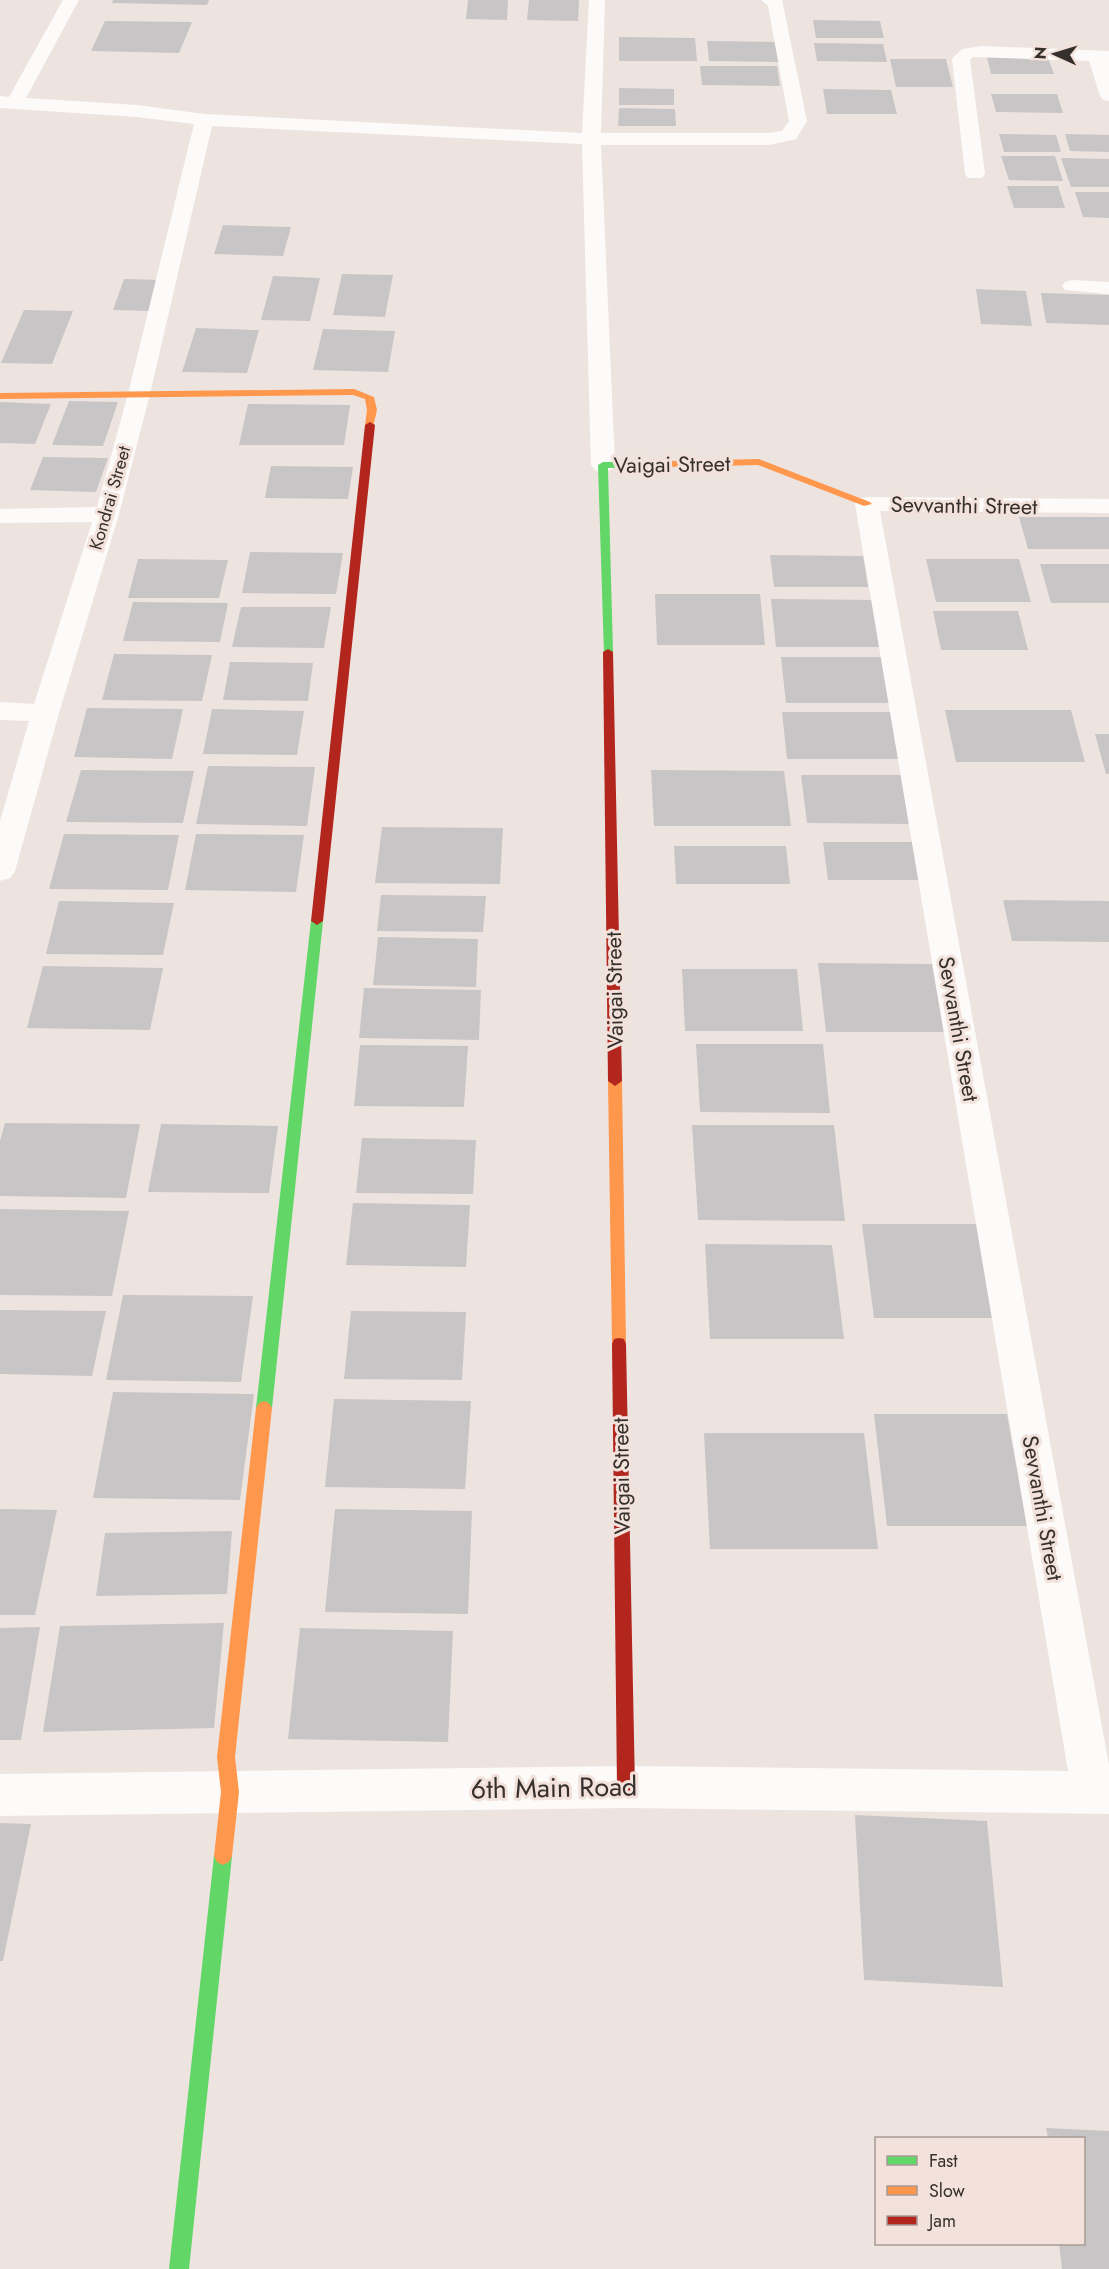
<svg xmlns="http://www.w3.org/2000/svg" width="1109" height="2269" viewBox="0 0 1109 2269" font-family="Jost,sans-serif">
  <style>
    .building { fill: #c8c5c6 }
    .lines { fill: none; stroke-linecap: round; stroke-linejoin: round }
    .street { fill: #fcfbfa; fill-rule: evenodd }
    .fast { fill: #63d668; fill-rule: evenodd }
    .slow { fill: #ff974d; fill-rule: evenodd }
    .jam { fill: #b3261e; fill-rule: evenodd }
    .labels { text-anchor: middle; stroke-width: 6; stroke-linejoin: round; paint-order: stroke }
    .far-street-label { font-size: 18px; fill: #36302d; stroke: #f2e2db }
    .street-label { font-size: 22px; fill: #36302d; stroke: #f2e2db }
    .near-street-label { font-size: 27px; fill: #36302d; stroke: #f2e2db }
  </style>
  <rect width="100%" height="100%" fill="#ede4e0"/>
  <g class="building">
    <polygon points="113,0 209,0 207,5 112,3"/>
    <polygon points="468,0 508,0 507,20 466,19"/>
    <polygon points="529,0 579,0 578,21 527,20"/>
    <polygon points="813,20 880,21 884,38 816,38"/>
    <polygon points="105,21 192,22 179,53 91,51"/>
    <polygon points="619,37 695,38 697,61 619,61"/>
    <polygon points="707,41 777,42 780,62 709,61"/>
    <polygon points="814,43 883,44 887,62 817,61"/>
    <polygon points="987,57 1048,58 1054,74 991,74"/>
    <polygon points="890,59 946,59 953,87 896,87"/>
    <polygon points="700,66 777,66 780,86 702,85"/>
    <polygon points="619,88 674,89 674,105 619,105"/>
    <polygon points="823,89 891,90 897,114 827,114"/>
    <polygon points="991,94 1057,94 1063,113 996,112"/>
    <polygon points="619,108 675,109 676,126 618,126"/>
    <polygon points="999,134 1056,135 1061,152 1004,152"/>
    <polygon points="1065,134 1109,135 1109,152 1070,151"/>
    <polygon points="1001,156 1055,156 1063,181 1009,180"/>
    <polygon points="1061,158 1109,159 1109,187 1071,187"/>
    <polygon points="1007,186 1058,186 1065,208 1014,208"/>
    <polygon points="1075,192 1109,192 1109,218 1083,217"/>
    <polygon points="223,225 291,227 283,256 214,254"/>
    <polygon points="342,274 393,275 385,317 333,315"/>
    <polygon points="273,276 320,278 310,321 261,320"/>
    <polygon points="124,279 163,280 152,311 113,310"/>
    <polygon points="976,289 1026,291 1032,326 981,324"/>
    <polygon points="1041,293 1109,295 1109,325 1046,323"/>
    <polygon points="24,310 73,311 52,364 1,363"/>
    <polygon points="196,328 259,330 247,373 182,372"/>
    <polygon points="323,329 395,331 388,372 313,370"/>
    <polygon points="69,401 118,402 103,446 52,445"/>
    <polygon points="0,402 51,404 35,444 0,443"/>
    <polygon points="248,404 350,405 344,445 239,445"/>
    <polygon points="43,457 108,458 96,492 30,490"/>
    <polygon points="271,466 353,467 348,499 265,498"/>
    <polygon points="1019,517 1109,517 1109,549 1028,549"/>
    <polygon points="250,552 343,553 336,594 242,593"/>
    <polygon points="770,555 863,556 868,587 774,587"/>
    <polygon points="138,559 228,560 219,598 128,598"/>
    <polygon points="926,559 1019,559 1031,602 936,602"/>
    <polygon points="1040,564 1109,564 1109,603 1051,603"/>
    <polygon points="655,594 760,594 765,645 657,645"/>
    <polygon points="771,599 880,600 889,647 776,647"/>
    <polygon points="133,602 228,603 220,642 123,641"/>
    <polygon points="241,607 331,607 324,648 232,647"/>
    <polygon points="933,611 1018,611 1028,650 941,650"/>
    <polygon points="114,654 212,655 202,701 102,700"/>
    <polygon points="781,657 884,657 892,703 786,703"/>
    <polygon points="230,662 313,663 308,701 223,700"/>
    <polygon points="87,708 183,709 172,759 74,757"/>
    <polygon points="212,709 304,711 297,755 203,754"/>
    <polygon points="945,710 1071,710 1085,762 956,762"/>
    <polygon points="782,712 893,712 901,759 787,759"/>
    <polygon points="1095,734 1109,734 1109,774 1106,774"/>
    <polygon points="208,766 315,767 307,826 196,824"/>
    <polygon points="81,770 194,771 183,823 66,822"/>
    <polygon points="651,770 784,771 791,826 654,826"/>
    <polygon points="801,775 904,775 913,824 807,823"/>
    <polygon points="382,827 503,828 500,884 375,883"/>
    <polygon points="64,834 179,835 168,890 49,889"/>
    <polygon points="196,834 304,835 296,892 185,890"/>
    <polygon points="823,842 913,842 920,880 828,880"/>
    <polygon points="674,846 786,846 790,884 676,884"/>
    <polygon points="381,895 486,896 483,932 377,931"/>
    <polygon points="1003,900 1109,901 1109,942 1012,941"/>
    <polygon points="59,901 174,903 163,955 46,954"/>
    <polygon points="378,937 478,939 476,987 373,985"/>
    <polygon points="818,963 932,964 944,1032 826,1032"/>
    <polygon points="43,966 163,968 150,1030 27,1028"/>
    <polygon points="682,969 797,969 803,1031 685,1031"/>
    <polygon points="364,988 481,990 479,1040 359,1038"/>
    <polygon points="696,1044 823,1044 830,1113 700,1112"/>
    <polygon points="360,1045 468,1046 464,1107 354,1106"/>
    <polygon points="5,1123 140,1124 126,1198 0,1196 0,1141"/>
    <polygon points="161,1124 278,1126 269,1193 148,1192"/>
    <polygon points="692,1125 834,1125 845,1221 698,1220"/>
    <polygon points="362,1138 476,1140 473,1194 356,1193"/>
    <polygon points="353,1203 470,1205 466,1267 346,1265"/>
    <polygon points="0,1209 129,1211 112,1296 0,1295"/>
    <polygon points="862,1224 981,1224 997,1318 874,1318"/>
    <polygon points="705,1244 832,1245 844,1339 710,1339"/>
    <polygon points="123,1295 253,1296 241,1382 106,1380"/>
    <polygon points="0,1310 106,1311 92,1376 0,1374"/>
    <polygon points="351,1311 466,1312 462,1380 344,1379"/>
    <polygon points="113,1392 254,1394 240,1500 93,1498"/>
    <polygon points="334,1399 471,1401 465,1489 325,1487"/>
    <polygon points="874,1414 1007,1414 1027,1526 887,1526"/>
    <polygon points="704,1433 864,1433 878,1549 710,1549"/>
    <polygon points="0,1509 57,1510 35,1615 0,1615"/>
    <polygon points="335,1509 472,1511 468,1614 325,1612"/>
    <polygon points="232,1531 227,1594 96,1596 105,1533"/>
    <polygon points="224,1623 214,1728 43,1732 60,1626"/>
    <polygon points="40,1627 21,1740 0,1740 0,1628"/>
    <polygon points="300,1628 453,1631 448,1742 288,1739"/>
    <polygon points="855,1815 987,1821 1003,1987 864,1980"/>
    <polygon points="0,1823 31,1824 3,1961 0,1961"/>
    <polygon points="1046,2128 1109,2131 1109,2269 1062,2269 1059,2244 1084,2244 1084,2138 1048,2138"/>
  </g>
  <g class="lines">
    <g class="street">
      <polygon points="63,0 79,0 26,98 137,105 204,114 582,133 589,0 605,0 601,133 769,133 782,131 789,121 768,6 761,0 782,0 807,121 796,139 769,145 601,145 615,465 611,470 603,472 595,470 591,465 582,144 212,126 150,394 119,514 59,713 15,871 10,878 0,881 0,821 29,721 0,720 0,702 34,704 92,522 0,523 0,509 97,507 128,394 194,124 137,117 0,108 0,96 9,97"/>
      <polygon points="981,46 1109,51 1109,101 1103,100 1100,96 1089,61 973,57 970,60 985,174 982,178 968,178 965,174 952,59 962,49"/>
      <polygon points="1072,280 1109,282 1109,294 1065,290 1062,286 1065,282"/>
      <polygon points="867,497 1109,499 1109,513 880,511 1109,1765 1109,1814 626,1808 0,1816 0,1774 626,1766 1068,1771 855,504 858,499"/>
    </g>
    <g class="fast">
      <polygon points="670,461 675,464 673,466 608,468 613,652 608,655 604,654 598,465 603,462"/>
      <polygon points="317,917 323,921 272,1408 269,1413 264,1415 259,1413 256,1408 311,921"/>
      <polygon points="223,1847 229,1850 232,1856 189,2269 169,2269 214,1856 217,1850"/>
    </g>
    <g class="slow">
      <polygon points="354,389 374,397 377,410 373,427 365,425 367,410 365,399 353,395 0,399 0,393"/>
      <polygon points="759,459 870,502 872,504 864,506 758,465 670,467 665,464 670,461"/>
      <polygon points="615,1076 622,1081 626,1344 624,1349 619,1350 614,1349 612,1344 608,1081"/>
      <polygon points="264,1401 269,1403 272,1408 235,1757 239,1792 232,1856 229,1862 223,1865 217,1862 214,1856 221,1792 217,1757 256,1408 259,1403"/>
    </g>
    <g class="jam">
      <polygon points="370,422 375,425 323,921 317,925 311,921 365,425"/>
      <polygon points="608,649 613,652 622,1081 615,1086 608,1081 603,652"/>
      <polygon points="619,1338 624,1339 626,1344 635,1787 632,1793 626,1796 620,1793 617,1787 612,1344 614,1339"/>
    </g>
  </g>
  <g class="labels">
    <g class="far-street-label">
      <text transform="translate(110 498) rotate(-74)" y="6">Kondrai Street</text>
    </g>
    <g class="street-label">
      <text transform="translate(672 464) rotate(-1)" y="8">Vaigai Street</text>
      <text transform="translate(964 505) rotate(1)" y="8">Sevvanthi Street</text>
      <text transform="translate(614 990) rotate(-91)" y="8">Vaigai Street</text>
      <text transform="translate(959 1029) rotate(80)" y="8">Sevvanthi Street</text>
      <text transform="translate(621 1476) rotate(-91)" y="8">Vaigai Street</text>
      <text transform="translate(1043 1508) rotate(80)" y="8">Sevvanthi Street</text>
    </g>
    <g class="near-street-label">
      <text transform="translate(554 1788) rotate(-1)" y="9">6th Main Road</text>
    </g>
  </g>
  <rect x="875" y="2137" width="210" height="108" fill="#f2e2db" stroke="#a79b95" stroke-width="1.5"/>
  <rect x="887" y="2156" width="30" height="9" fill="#63d668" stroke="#a79b95" stroke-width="1.5"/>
  <text x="929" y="2167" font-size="18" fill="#36302d">Fast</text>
  <rect x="887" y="2186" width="30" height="9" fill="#ff974d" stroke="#a79b95" stroke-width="1.5"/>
  <text x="929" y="2197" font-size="18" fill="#36302d">Slow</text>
  <rect x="887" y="2216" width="30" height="9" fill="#b3261e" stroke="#a79b95" stroke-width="1.5"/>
  <text x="929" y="2227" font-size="18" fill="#36302d">Jam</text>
  <g transform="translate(1055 54) rotate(274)" stroke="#f2e2db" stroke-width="4.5" paint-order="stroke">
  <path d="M0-4.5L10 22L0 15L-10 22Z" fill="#36302d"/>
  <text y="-9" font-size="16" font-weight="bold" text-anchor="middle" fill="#36302d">N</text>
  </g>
</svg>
